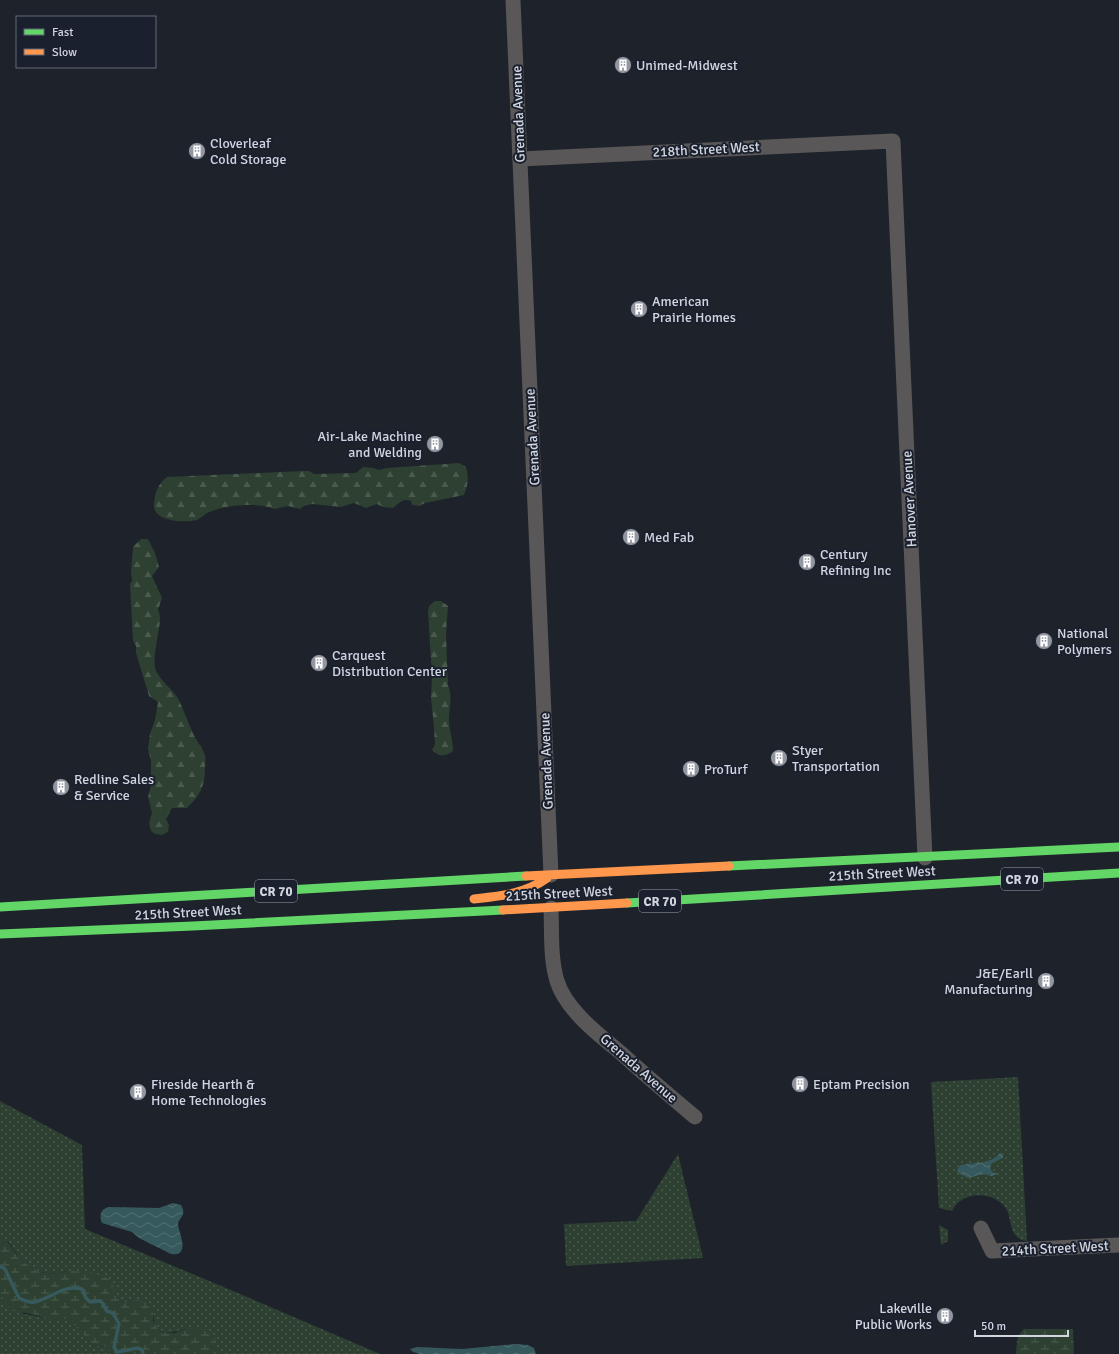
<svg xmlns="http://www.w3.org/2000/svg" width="1119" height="1354" viewBox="0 0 1119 1354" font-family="Signika,sans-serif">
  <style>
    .grass { fill: url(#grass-dots) }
    .forest { fill: url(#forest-firs) }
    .wetland { fill: url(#wetland-marsh) }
    .water { fill: url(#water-waves) }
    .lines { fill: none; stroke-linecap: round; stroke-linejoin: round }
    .stream { stroke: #36595d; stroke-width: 3.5 }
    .street { stroke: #595757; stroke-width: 15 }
    .fast { stroke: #63d668; stroke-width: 9 }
    .slow { stroke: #ff974d; stroke-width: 9 }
    .labels { text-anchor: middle; stroke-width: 4; stroke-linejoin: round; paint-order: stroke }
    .shield { fill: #1a202e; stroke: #9a9faa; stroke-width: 1 }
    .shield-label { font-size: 13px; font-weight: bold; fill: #d1d5df }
    .poi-label { font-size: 14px; fill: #d1d5df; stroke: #1a202e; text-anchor: start }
    .street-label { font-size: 14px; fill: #d1d5df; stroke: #1a202e }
  </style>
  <defs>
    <pattern id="grass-dots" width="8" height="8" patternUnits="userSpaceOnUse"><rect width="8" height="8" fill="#2d4031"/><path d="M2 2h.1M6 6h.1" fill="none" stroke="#4a5b4e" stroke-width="1.8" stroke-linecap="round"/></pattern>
    <pattern id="forest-firs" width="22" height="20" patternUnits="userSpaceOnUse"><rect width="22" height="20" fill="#2d4031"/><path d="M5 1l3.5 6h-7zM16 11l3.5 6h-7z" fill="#4a5b4e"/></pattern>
    <pattern id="wetland-marsh" width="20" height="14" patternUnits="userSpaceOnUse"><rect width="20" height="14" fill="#2d4031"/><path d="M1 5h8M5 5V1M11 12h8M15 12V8" fill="none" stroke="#4a5b4e"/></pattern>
    <pattern id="water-waves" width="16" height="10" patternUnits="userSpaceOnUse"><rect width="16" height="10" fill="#36595d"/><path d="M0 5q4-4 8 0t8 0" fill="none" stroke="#527074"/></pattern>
  </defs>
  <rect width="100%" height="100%" fill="#1e222a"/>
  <g class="grass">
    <path d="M 1018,1077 L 1027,1241 C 1021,1241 1017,1238 1014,1233 C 1009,1225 1011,1215 1005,1207 C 995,1194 972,1191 959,1202 C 956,1204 954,1208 952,1211 L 939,1208 L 931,1082 Z"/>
    <path d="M 0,1101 L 82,1145 L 85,1229 L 226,1288 L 380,1354 L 219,1354 L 186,1328 C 170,1335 152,1336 154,1313 L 136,1300 L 124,1303 L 117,1297 L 68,1271 L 55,1274 L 40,1272 L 20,1260 L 8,1241 L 0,1242 Z"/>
    <polygon points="678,1154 703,1258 566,1266 564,1224 636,1221"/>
    <polygon points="939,1225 948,1230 948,1241 941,1245"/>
    <path d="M 0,1281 L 24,1314 C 33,1314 40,1318 49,1319 C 55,1321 61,1317 68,1320 C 74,1322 88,1338 91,1345 L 107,1347 L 113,1354 L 0,1354 Z"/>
  </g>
  <g class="forest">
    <path d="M 459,463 L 466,467 C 469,478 468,485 464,495 L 425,503 L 419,506 L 412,505 L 411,501 C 403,498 399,503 393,508 L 383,507 L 377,504 L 366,508 L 354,503 L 341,507 L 312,504 L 304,506 L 300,509 L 288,506 L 274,509 C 261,503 236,505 222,508 C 217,509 212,511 207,513 C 204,515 201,518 197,520 C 185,523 152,522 154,504 C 155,492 158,484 167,477 L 302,471 L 309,471 L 314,474 L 356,473 L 363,467 L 373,468 L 379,470 L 387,468 Z"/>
    <path d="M 141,539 L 148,539 L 155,553 L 159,567 L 152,576 L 162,598 L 158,610 C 165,621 150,654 156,671 C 161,681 171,688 177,697 C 183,707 187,720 192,731 C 195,739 202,747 205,755 C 206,759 205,764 205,768 C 205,786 200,796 187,808 L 172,808 L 166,819 L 169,825 L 168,832 L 162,835 L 155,834 L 151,831 L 149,823 L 152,813 L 148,797 L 151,785 L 151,761 L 148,749 L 150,734 L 155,720 L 158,702 L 149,696 L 136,653 L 136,646 L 133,641 L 130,584 L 132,581 L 131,572 L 133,547 Z"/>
    <path d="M 435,601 L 441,601 L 448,606 L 446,634 L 448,685 C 453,696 449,709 449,720 C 449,730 453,740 453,751 C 445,757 439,757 432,750 L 435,744 L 434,728 L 431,698 L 432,675 L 428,612 L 429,606 Z"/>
  </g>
  <g class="wetland">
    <path d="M 7,1241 L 20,1260 L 40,1272 L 55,1274 L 68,1271 L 91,1272 L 111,1280 L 117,1297 L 124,1303 L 136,1300 L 146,1302 L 154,1313 L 153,1321 L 158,1329 L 162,1332 L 175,1333 L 186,1328 L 208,1330 L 214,1336 L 219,1354 L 113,1354 L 107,1347 L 91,1345 C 88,1339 74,1323 68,1320 C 62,1317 56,1320 50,1320 C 44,1319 38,1315 32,1314 C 20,1312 5,1310 2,1297 C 1,1292 0,1289 2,1285 L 0,1281 L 0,1242 Z"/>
    <path d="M 1024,1329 L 1073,1329 L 1074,1354 L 1016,1354 C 1017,1345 1016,1335 1024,1329 Z"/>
  </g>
  <g class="water">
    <path d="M 1000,1153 L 1003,1154 L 1003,1158 L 992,1163 L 990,1167 L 992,1172 L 998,1174 L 992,1176 L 983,1174 L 968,1178 L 957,1172 L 958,1168 L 961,1165 C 975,1162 990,1165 1000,1153 Z"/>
    <path d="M 173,1203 L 181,1205 C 186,1214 182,1215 178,1223 C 178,1232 192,1257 171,1254 L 139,1238 L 132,1232 L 102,1223 C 99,1216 100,1209 109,1207 L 159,1208 Z"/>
    <polygon points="516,1344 528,1345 534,1348 536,1354 420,1354 413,1352 410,1349 417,1347 462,1349"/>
  </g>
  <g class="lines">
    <path class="stream" d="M 0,1266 L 5,1269 L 19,1298 C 24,1300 29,1303 34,1302 C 51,1299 63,1284 82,1289 L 86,1298 L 90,1302 L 101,1301 L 107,1311 L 113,1313 L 119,1324 L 114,1347 L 117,1352 L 138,1348 L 142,1350 L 143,1354"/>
    <g class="street">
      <polyline points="513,0 551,875"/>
      <polyline points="520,159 893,141 925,858"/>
      <path d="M 551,908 C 552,931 550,958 557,981 C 566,1010 598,1034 621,1053 C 645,1075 670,1096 695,1117"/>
      <polyline points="981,1228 992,1251 1119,1245"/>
    </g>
    <g class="fast">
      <polyline points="729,866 1119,847"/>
      <polyline points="627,903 1119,873"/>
      <polyline points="0,907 526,876"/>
      <polyline points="0,934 193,926 503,910"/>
    </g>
    <g class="slow">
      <polyline points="526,876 729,866"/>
      <path d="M 474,899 C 500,896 525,894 547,878"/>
      <polyline points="503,910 627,903"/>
    </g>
  </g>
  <defs>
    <g id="building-disc" transform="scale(0.9)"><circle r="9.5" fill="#9296a0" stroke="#1a202e"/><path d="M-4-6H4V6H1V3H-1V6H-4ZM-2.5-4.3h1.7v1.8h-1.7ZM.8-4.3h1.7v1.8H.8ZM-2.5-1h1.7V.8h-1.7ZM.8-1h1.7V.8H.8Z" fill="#fff"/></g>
  </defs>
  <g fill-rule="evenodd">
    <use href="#building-disc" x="623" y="65"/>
    <use href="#building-disc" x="197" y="151"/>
    <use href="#building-disc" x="639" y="309"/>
    <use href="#building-disc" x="435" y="444"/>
    <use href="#building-disc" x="631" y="537"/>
    <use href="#building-disc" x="807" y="562"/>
    <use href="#building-disc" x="1044" y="641"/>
    <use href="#building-disc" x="319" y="663"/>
    <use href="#building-disc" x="779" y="758"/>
    <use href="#building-disc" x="691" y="769"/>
    <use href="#building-disc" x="61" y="787"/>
    <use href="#building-disc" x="1046" y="981"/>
    <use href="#building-disc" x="800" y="1084"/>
    <use href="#building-disc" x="138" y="1092"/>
    <use href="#building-disc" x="945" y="1316"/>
  </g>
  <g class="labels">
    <g class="shield">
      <rect x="1001" y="868" width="42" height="22" rx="3"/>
      <rect x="255" y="880" width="42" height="22" rx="3"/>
      <rect x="639" y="890" width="42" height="22" rx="3"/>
    </g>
    <g class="shield-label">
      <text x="1022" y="884">CR 70</text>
      <text x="276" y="896">CR 70</text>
      <text x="660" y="906">CR 70</text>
    </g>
    <g class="poi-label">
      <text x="636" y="70">Unimed-Midwest</text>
      <text x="210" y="148">Cloverleaf<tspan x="210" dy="16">Cold Storage</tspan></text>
      <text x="652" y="306">American<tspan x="652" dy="16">Prairie Homes</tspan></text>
      <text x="422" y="441" text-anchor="end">Air-Lake Machine<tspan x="422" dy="16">and Welding</tspan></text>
      <text x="644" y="542">Med Fab</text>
      <text x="820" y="559">Century<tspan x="820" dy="16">Refining Inc</tspan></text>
      <text x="1057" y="638">National<tspan x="1057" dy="16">Polymers</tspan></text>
      <text x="332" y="660">Carquest<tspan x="332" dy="16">Distribution Center</tspan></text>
      <text x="792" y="755">Styer<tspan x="792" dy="16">Transportation</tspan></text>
      <text x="704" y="774">ProTurf</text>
      <text x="74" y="784">Redline Sales<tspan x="74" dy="16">&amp; Service</tspan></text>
      <text x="1033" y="978" text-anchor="end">J&amp;E/Earll<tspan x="1033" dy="16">Manufacturing</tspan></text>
      <text x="151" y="1089">Fireside Hearth &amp;<tspan x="151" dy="16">Home Technologies</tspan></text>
      <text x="813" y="1089">Eptam Precision</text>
      <text x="932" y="1313" text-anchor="end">Lakeville<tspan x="932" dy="16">Public Works</tspan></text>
    </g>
    <g class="street-label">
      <text transform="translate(518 114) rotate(-92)" y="5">Grenada Avenue</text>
      <text transform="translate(706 149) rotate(-3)" y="5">218th Street West</text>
      <text transform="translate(532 437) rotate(-93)" y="5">Grenada Avenue</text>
      <text transform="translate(909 499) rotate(-93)" y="5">Hanover Avenue</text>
      <text transform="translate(546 761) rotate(-92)" y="5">Grenada Avenue</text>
      <text transform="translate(882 873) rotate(-3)" y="5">215th Street West</text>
      <text transform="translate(559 893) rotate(-3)" y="5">215th Street West</text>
      <text transform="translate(188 912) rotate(-3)" y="5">215th Street West</text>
      <text transform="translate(639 1068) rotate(41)" y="5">Grenada Avenue</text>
      <text transform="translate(1055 1248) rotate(-3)" y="5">214th Street West</text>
    </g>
  </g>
  <rect x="16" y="16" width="140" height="52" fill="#1a202e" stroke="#636875"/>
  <rect x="24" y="29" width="20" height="6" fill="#63d668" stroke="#636875"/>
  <text x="52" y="36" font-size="12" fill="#d1d5df">Fast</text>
  <rect x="24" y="49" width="20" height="6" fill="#ff974d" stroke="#636875"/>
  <text x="52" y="56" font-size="12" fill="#d1d5df">Slow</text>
  <path d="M975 1330v6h93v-6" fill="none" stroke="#d1d5df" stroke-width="2"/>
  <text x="981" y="1330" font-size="12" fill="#d1d5df" stroke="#1a202e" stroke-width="3" paint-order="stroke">50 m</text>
</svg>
